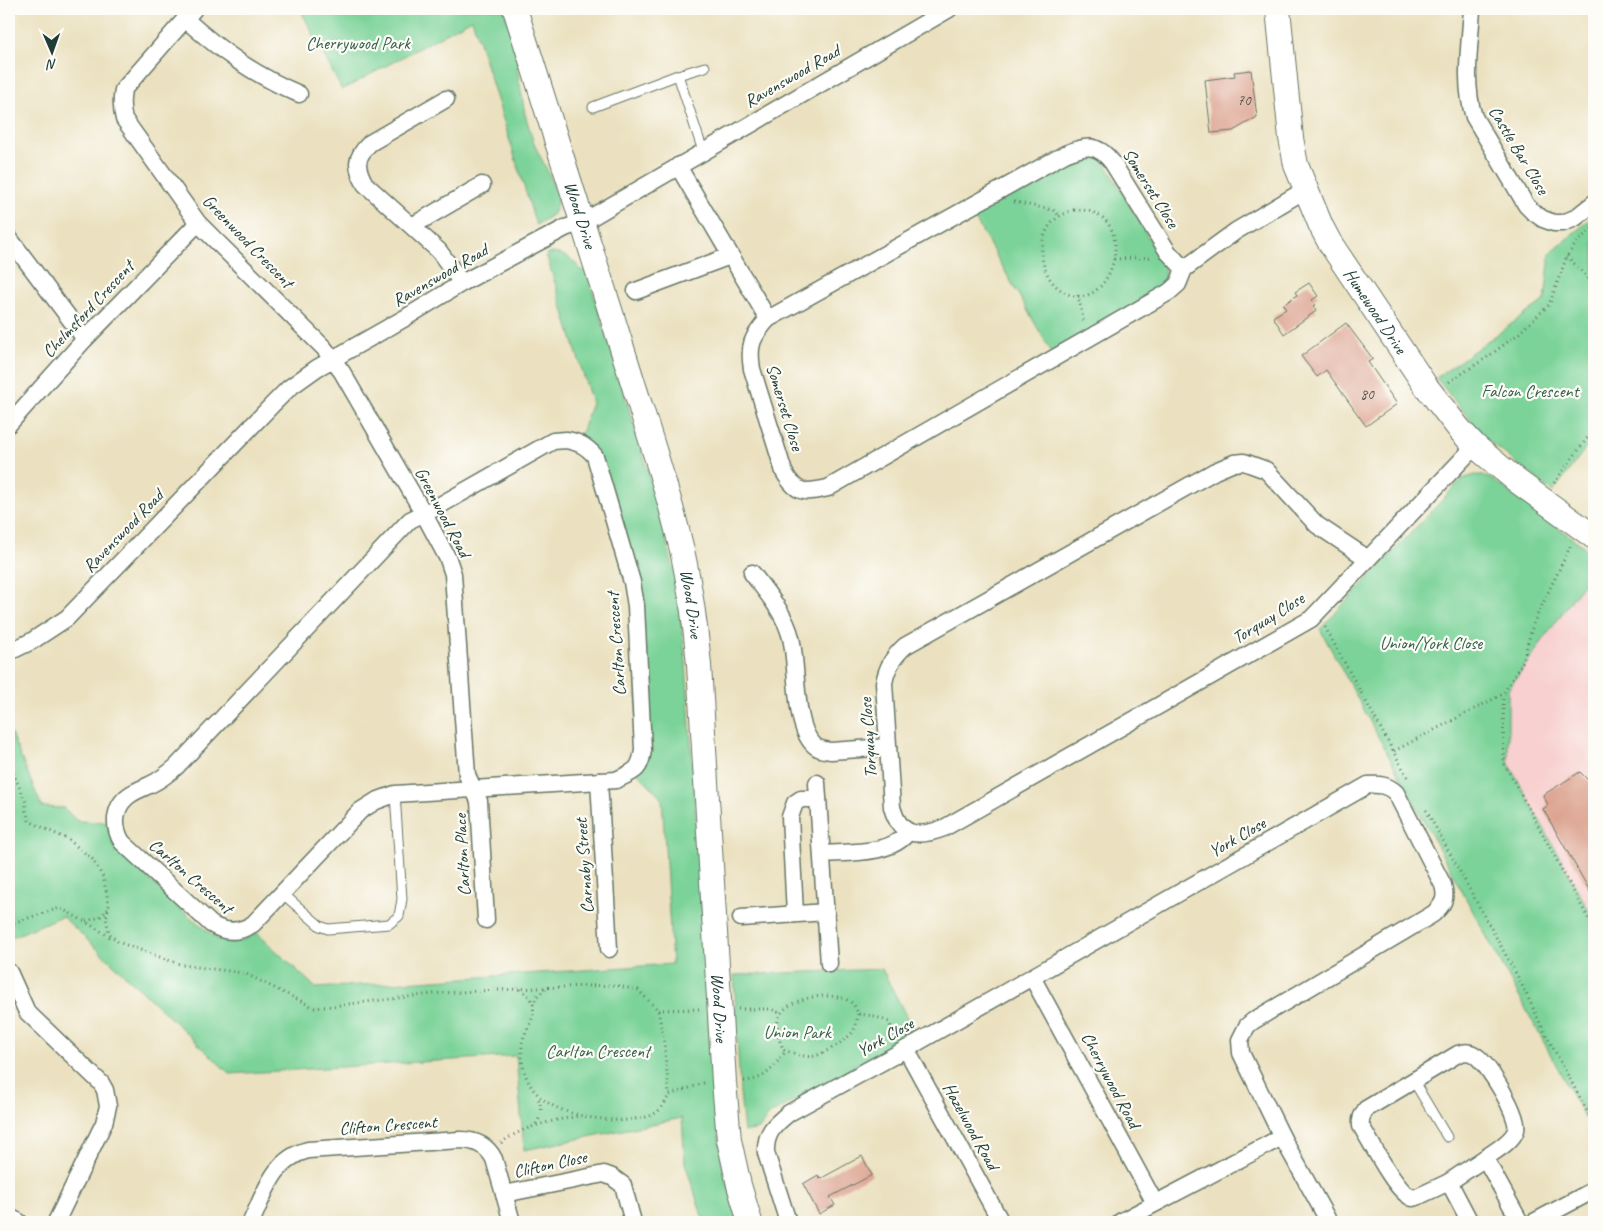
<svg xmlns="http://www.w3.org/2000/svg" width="1603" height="1231" viewBox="0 0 1603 1231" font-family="Caveat,sans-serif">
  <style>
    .built { fill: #f7d0cf }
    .green { fill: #7bd399; stroke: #4d8866 }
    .building { fill: #dca18e }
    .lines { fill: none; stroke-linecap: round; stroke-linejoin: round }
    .lane-casing { stroke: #667665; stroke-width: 11 }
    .street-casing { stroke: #667665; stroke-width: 19 }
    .secondary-casing { stroke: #667665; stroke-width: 26 }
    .path { stroke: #667665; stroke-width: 3; stroke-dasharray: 1 4; stroke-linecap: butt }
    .lane { stroke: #fff; stroke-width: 9 }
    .street { stroke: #fff; stroke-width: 16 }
    .secondary { stroke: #fff; stroke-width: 24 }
    .labels { text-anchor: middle; stroke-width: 4.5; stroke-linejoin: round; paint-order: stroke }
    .number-label { font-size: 15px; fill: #4e564a }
    .park-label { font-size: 18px; fill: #36624d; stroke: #fdfcf7 }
    .street-label { font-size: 18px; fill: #1f3d34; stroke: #fdfcf7 }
  </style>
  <rect width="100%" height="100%" fill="#fdfcf7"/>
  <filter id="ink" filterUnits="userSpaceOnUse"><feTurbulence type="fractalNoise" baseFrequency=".02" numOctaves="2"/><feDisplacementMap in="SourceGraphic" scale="10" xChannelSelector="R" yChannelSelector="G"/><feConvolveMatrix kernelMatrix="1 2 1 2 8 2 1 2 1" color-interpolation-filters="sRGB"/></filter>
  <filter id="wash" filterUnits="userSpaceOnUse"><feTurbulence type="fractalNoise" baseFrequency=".0096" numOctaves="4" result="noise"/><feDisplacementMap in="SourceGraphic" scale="20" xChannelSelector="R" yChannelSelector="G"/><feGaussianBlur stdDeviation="1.12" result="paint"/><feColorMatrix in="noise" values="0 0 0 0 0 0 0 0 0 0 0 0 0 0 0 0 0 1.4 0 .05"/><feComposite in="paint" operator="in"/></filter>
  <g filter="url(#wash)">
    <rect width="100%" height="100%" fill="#ebe1c0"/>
    <polygon class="built" points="1594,568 1594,920 1508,762 1508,690"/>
    <g class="green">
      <polygon points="300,9 504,9 522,66 517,67 525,114 534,144 549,174 558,199 555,210 552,215 536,225 472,19 342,90"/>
      <path d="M 1083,154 L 1096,156 L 1106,164 L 1163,263 C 1167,274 1165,282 1158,291 L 1052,353 L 972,214 L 1070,157 Z"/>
      <polygon points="1594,216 1594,437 1553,492 1485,438 1436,378 1545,300 1550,253"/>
      <path d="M 552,253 C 566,254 574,260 582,271 L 586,270 L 648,471 L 675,574 L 686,663 L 713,1092 L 723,1168 L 738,1222 L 704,1222 L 685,1163 L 682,1118 L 524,1150 L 516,1056 L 230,1074 L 62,916 L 10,938 L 9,936 L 9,729 L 42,807 L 64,808 L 77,821 L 106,822 L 116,848 L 184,912 L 219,940 L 241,941 L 257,933 L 316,988 L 672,964 L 662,798 L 636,771 L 638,606 L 596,454 L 578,441 L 592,403 L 546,254 Z"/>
      <polygon points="1475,475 1483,475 1490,478 1594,554 1594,568 1508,690 1508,762 1594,920 1594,1135 1320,629 1462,479"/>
      <polygon points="882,969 915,1033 769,1115 759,1129 744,1132 740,1093 734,975"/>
    </g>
    <g id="blocks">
      <g class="building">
        <polygon points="1251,70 1257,117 1233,131 1211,133 1205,80 1235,76 1234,72"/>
        <polygon points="1309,283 1318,296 1312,300 1315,305 1313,306 1316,311 1284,334 1273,317 1286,309 1283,305 1297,295 1295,292"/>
        <polygon points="1346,323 1373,359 1368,362 1397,404 1366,426 1326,370 1317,377 1301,356"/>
        <polygon points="1580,772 1594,786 1594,898 1543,809 1548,805 1543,795"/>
        <polygon points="862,1156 872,1175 830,1197 835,1205 819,1214 803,1184 818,1175 820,1179"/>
      </g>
    </g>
  </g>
  <g filter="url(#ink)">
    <use href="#blocks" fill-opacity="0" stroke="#667665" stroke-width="1"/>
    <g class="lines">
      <g class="lane-casing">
        <g id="lane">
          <polyline points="678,75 703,151"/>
          <polyline points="593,107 678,75 705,67"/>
          <polyline points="282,893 320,926 328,929 389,924 399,916 402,899 395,794"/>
          <polyline points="1413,1080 1447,1137"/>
        </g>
      </g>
      <g class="street-casing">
        <g id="street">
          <path d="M 194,9 L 123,90 C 121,101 121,109 124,119 L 198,223 L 324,348 L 342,372 L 424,514 L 448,559 L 453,574 L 454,589 L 467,775 L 479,801 L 486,920"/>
          <path d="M 1472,9 C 1470,45 1463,83 1474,117 L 1526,205 L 1533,212 L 1543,219 L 1554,223 L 1563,223 L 1575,218 L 1594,203"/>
          <path d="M 185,19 C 222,52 253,74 299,94"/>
          <path d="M 446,99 L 370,143 C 355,158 355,166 365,184 L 439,251 L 462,283"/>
          <polyline points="678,166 768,319"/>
          <polyline points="412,226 482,185"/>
          <polyline points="9,238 85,339"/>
          <path d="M 1184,269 L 1168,252 L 1112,162 C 1097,143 1086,145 1065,154 L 768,319 C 752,337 748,345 752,369 L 784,472 C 797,495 805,493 828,488 L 1169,292 L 1178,284 L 1184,269 L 1236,231 L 1305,190"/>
          <polyline points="636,291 730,256"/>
          <polyline points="9,424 85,339 198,223"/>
          <path d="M 566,440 C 579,442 586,446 595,456 L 632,582 L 636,606 L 643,750 C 640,771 635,771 616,780 L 395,794 L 376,801 L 360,811 L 253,924 C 239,933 225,933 211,924 L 122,842 C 112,825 114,805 131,794 C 139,789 149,786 157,781 C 164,777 170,772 176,767 L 410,520 L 435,508 L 553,441 Z"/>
          <path d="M 1368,559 L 1317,525 L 1266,470 L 1244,462 L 1234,463 L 1215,471 L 905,646 C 893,657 887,667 884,683 L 892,807 C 900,837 918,838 944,828 L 1311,619 L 1475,446"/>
          <path d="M 752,573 C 766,592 785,613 791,638 C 798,665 793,726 814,745 C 819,750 825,750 831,751 L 888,747"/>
          <polyline points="9,652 32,641 67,618 273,404 289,388 317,368 405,318 462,283 565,228 583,222 949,9"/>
          <polyline points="599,781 609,949"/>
          <polyline points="817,783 829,964"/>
          <path d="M 822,854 C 848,852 892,855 908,832"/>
          <polyline points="795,914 790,817 795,803 801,799 818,799"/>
          <polyline points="741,918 826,912"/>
          <polyline points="9,972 27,1012 101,1083 105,1090 108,1106 104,1123 56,1222"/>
          <polyline points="1032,977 1155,1203"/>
          <polyline points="906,1049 1001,1222"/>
          <polyline points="1449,1182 1485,1158"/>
          <polyline points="504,1194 604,1174 612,1177 623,1185 633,1222"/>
          <polyline points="9,1217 19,1222"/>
          <path d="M 251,1222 C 265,1193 273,1159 308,1150 L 460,1140 C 475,1140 487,1145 494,1159 L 512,1222"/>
          <path d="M 788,1222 L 766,1153 C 765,1133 774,1125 789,1113 L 906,1049 L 1368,785 C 1379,784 1388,785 1396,793 L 1443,885 C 1447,899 1443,905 1433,914 L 1253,1021 L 1247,1026 L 1240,1040 L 1241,1053 L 1282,1137 L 1329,1222"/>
          <polyline points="1120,1222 1282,1137"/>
          <path d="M 1470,1222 L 1449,1182 L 1417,1197 C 1412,1198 1413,1199 1409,1196 C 1394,1188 1371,1142 1361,1126 C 1360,1119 1362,1115 1366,1109 L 1458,1054 C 1465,1052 1470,1051 1476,1056 C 1488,1064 1520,1116 1516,1130 C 1512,1142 1495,1151 1485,1158 L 1520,1222"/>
          <polyline points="1534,1222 1594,1190"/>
        </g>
      </g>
      <g class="secondary-casing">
        <g id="secondary">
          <path id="s1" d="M 515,9 C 553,128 591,247 628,367 C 645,422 664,477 678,534 C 689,576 695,621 699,665 L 724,1082 L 729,1140 L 739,1185 L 750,1222"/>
          <path id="s2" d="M 1278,9 L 1291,138 L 1296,165 L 1321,226 L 1330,243 L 1425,385 L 1460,430 L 1475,446 L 1517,481 L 1594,537"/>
        </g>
      </g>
      <g class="path">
        <polyline points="1014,202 1053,210 1060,216"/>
        <path d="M 1074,210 C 1149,206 1108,333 1056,286 C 1038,269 1036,234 1057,218 C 1062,214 1068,212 1074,210 Z"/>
        <polyline points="1567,256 1589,279 1594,282"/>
        <polyline points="1114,259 1153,257"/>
        <polyline points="1078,295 1084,323"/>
        <polyline points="1449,382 1489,356 1517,335 1549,305 1567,256 1578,241 1594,227"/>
        <polyline points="1554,483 1594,429"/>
        <polyline points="1325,627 1409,780"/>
        <polyline points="1503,694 1504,763 1594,929"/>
        <polyline points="1394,751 1503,694 1523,661 1533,624 1571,545"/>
        <polyline points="9,764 26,802 26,811 29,821 69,840 92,859 103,877 109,905 106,918 109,933 118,942 182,965 244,973 315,1008 441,993 538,988 614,985 638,990 658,1010 664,1042 669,1095"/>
        <polyline points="1426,810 1519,979 1544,1031 1594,1124"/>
        <polyline points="86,921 100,917 108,909"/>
        <polyline points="9,924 60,908 91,925 113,939"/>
        <path d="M 520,989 C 526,993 532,998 533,1006 C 536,1020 523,1031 522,1045 C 519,1094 551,1111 593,1118 C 604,1119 615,1121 627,1120 C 649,1117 659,1117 669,1095 L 704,1083"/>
        <polyline points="533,1005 537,996 547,988"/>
        <polyline points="738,1009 771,1009 782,1014"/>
        <polyline points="658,1010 700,1009"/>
        <path d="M 858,1014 C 857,1021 856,1027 852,1033 C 845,1041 825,1053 815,1056 C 805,1058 793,1053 784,1050 C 779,1041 776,1031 778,1020 C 783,997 837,988 853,1004 C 855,1006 857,1011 858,1014 L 874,1016 L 889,1022 L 893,1032 L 898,1036"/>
        <path d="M 744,1081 C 768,1079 772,1068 786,1051"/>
        <path d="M 536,1124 C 542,1115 542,1108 538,1098"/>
        <path d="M 501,1143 C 525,1125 552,1121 579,1116"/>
      </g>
      <use href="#lane" class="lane"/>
      <use href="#street" class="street"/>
      <use href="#secondary" class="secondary"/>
    </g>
  </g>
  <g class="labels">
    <g class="number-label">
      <text x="1244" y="105">70</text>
      <text x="1367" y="399">80</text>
    </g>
    <g class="park-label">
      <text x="358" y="49">Cherrywood Park</text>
      <text x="1530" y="397">Falcon Crescent</text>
      <text x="1431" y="649">Union/York Close</text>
      <text x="797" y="1038">Union Park</text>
      <text x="598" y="1057">Carlton Crescent</text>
    </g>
    <g class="street-label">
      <text transform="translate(792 76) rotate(-30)" y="6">Ravenswood Road</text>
      <text transform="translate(1519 150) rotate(59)" y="6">Castle Bar Close</text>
      <text transform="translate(1151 188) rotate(58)" y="6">Somerset Close</text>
      <text dy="6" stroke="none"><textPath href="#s1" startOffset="216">Wood Drive</textPath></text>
      <text transform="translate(248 241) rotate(46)" y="6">Greenwood Crescent</text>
      <text transform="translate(440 275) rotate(-30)" y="6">Ravenswood Road</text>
      <text transform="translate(88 309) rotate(-47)" y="6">Chelmsford Crescent</text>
      <text dy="6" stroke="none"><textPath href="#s2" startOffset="324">Humewood Drive</textPath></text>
      <text transform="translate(785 407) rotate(73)" y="6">Somerset Close</text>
      <text transform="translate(443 512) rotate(62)" y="6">Greenwood Road</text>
      <text transform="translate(123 531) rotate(-46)" y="6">Ravenswood Road</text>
      <text dy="6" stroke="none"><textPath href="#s1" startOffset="621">Wood Drive</textPath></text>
      <text transform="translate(1268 618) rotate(-32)" y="6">Torquay Close</text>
      <text transform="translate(616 644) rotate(-94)" y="6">Carlton Crescent</text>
      <text transform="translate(868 738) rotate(-94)" y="6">Torquay Close</text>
      <text transform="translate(1237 837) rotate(-30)" y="6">York Close</text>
      <text transform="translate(462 855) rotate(-93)" y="6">Carlton Place</text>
      <text transform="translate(584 866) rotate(-94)" y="6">Carnaby Street</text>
      <text transform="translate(191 876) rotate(41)" y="6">Carlton Crescent</text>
      <text dy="6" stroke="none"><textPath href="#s1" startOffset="1026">Wood Drive</textPath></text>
      <text transform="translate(885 1037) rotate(-29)" y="6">York Close</text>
      <text transform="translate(1111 1080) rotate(62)" y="6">Cherrywood Road</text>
      <text transform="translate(388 1125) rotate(-4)" y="6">Clifton Crescent</text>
      <text transform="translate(971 1126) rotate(61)" y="6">Hazelwood Road</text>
      <text transform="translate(550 1164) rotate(-12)" y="6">Clifton Close</text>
    </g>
  </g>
  <rect width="1603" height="1231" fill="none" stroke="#fdfcf7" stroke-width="30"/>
  <g transform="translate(52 52) rotate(178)" stroke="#fdfcf7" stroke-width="4" paint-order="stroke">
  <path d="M0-4L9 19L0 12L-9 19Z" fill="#1f3d34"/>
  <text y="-8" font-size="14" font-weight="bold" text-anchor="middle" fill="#1f3d34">N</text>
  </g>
</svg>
